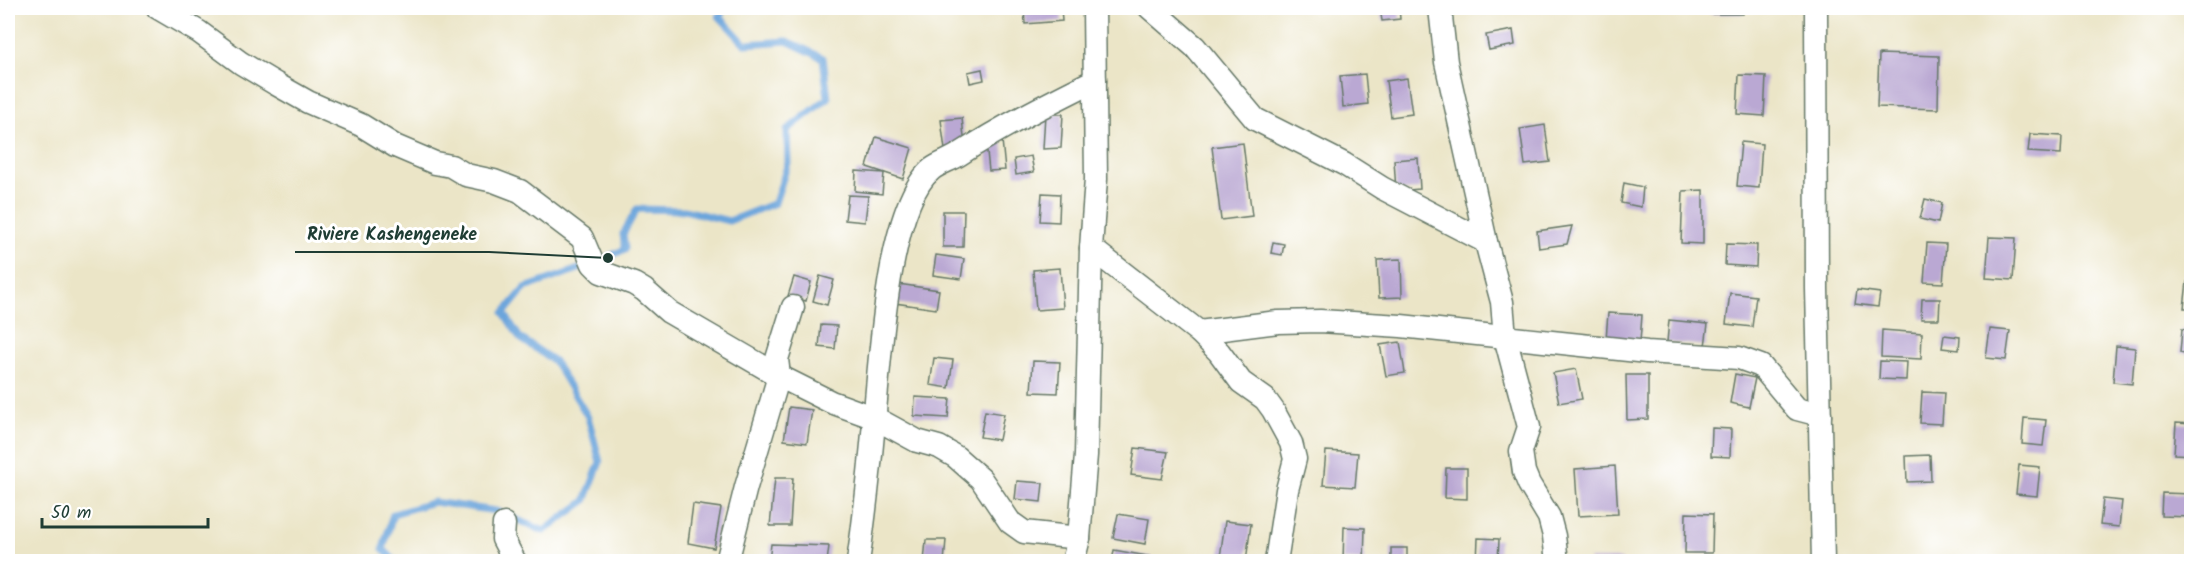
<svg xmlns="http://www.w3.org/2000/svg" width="2199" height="569" viewBox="0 0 2199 569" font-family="Kalam,sans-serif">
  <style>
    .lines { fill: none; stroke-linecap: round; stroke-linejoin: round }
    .stream { stroke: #6ca5db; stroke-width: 7 }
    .building { fill: #baa8d3 }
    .street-casing { stroke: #667867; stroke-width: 25 }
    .street { stroke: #fff; stroke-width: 22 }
    .leader { fill: none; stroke: #1f3d34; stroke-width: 2 }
    .callout-dot { fill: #1f3d34; stroke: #fff; stroke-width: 2 }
    .callout-label { font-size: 18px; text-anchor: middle; font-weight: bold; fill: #1f3d34; stroke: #fff; stroke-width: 6; stroke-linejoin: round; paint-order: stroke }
  </style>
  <rect width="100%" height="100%" fill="#fff"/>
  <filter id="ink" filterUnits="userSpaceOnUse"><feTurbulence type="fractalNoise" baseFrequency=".0167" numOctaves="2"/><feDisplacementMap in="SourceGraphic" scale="12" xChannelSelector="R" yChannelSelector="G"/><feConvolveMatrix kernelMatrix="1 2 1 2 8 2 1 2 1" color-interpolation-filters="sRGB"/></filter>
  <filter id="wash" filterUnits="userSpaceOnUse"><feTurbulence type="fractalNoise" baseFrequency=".008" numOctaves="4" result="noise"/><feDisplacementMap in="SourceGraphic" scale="24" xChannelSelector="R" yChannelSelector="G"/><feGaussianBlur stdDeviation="1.35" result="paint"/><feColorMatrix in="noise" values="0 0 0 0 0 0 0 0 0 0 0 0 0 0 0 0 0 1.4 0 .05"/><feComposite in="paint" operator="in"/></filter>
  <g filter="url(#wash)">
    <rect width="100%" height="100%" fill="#ebe5c7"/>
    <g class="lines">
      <polyline class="stream" points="396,562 383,549 393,514 434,502 496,511 544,531 585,501 600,462 588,417 554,361 520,338 504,313 525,288 593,264 625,249 623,234 637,209 684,210 729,221 775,203 788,163 787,130 828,98 823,58 787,41 745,44 719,16 726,8"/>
    </g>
    <g id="blocks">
      <g class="building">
        <polygon points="1024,8 1061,8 1062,21 1025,24"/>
        <polygon points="1380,8 1399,8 1400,19 1382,21"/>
        <polygon points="1491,8 1515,8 1515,11 1491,13"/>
        <rect x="1709" y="8" width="34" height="6"/>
        <polygon points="1513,30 1515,45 1489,50 1486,35"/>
        <polygon points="1879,54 1939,56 1938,109 1877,107"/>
        <polygon points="982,69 984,80 970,83 968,72"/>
        <polygon points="1365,74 1368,104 1343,107 1340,76"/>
        <polygon points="1739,75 1766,76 1764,116 1737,114"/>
        <polygon points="1407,78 1412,114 1391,117 1386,81"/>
        <polygon points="1045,114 1063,114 1061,148 1043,149"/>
        <polygon points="962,118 965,147 945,150 941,120"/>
        <polygon points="1545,125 1550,162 1525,165 1520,129"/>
        <polygon points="2030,134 2062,136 2061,154 2028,152"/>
        <polygon points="876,137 912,148 903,179 867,167"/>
        <polygon points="1002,140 1005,170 989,171 986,142"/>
        <polygon points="1741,142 1762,144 1759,188 1737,186"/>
        <polygon points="1243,143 1252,216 1221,220 1212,147"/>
        <polygon points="1031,156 1034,172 1016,175 1014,159"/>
        <polygon points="1418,158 1420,189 1396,191 1394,160"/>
        <polygon points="856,171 884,173 882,194 855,191"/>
        <polygon points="1624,183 1643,187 1641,207 1621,203"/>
        <polygon points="1703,190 1703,244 1681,243 1683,191"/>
        <polygon points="1042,193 1060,194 1059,222 1040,221"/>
        <polygon points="848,195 868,196 865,222 845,220"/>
        <polygon points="1925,199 1942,203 1938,223 1920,219"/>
        <polygon points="943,211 964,211 963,247 943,247"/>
        <polygon points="1572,226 1567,244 1539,248 1537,231"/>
        <polygon points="1989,237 2016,238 2013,280 1986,278"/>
        <polygon points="1273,242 1284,244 1282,255 1271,253"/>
        <polygon points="1927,243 1946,244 1943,283 1924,282"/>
        <polygon points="1726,244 1757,245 1756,267 1725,265"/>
        <polygon points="936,255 964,259 961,279 933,275"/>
        <polygon points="1401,259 1402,297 1379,298 1377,260"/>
        <polygon points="1060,268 1063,308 1036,310 1033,270"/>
        <polygon points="820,276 834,280 827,305 813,301"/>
        <polygon points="794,277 811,282 806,301 788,296"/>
        <polygon points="2187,282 2192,283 2192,308 2184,308"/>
        <polygon points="898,284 939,290 936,309 895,303"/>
        <polygon points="1857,290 1880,293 1878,307 1855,304"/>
        <polygon points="1730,293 1756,296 1752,327 1726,324"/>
        <polygon points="1922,299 1940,299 1939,319 1921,319"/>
        <polygon points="1608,313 1642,315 1640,342 1606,339"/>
        <polygon points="1669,320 1708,324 1705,346 1667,342"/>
        <polygon points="821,325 837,326 835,349 819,347"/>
        <polygon points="1990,329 2010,331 2006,360 1986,358"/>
        <polygon points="2182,329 2192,331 2192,355 2180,353"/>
        <polygon points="1882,330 1922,333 1921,359 1881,357"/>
        <polygon points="1944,335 1960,337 1959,350 1942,348"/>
        <polygon points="1400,342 1405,373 1386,376 1380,345"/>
        <polygon points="2116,346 2135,348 2132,384 2113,382"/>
        <polygon points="934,358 953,360 949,388 930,385"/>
        <polygon points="1033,361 1060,362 1058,393 1031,392"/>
        <polygon points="1880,361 1907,362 1906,380 1879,379"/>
        <polygon points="1576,369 1582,399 1559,403 1553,373"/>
        <polygon points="1735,374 1755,378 1749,407 1730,403"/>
        <polygon points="1626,375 1648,375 1648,419 1627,420"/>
        <polygon points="1922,392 1944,393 1942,424 1920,423"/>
        <polygon points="915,397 950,399 948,418 914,416"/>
        <polygon points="789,407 812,410 807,443 784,440"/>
        <polygon points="985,411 1004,414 999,440 980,437"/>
        <polygon points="2024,418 2046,420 2043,446 2022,444"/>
        <polygon points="2176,423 2192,424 2192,455 2174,454"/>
        <polygon points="1712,428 1731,429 1730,457 1711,456"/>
        <polygon points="1135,448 1168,452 1162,479 1131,475"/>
        <polygon points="1326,451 1358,453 1355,487 1323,485"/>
        <polygon points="1930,455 1931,481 1907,482 1906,456"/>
        <polygon points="2019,465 2040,467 2037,496 2016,494"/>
        <polygon points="1615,466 1618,514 1578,516 1575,469"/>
        <polygon points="1446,468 1467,468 1467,499 1445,498"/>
        <polygon points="775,478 793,478 790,526 770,526"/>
        <polygon points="1017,481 1043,483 1041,502 1015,499"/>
        <polygon points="2162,493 2192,494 2192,517 2161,516"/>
        <polygon points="2103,499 2122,501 2119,527 2100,525"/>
        <polygon points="693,504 721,508 714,548 688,543"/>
        <polygon points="1686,513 1713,514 1712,553 1685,553"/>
        <polygon points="1118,514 1149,519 1145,544 1113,538"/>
        <polygon points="1225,521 1251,524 1246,561 1220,558"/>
        <polygon points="1344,527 1365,528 1364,561 1343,560"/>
        <polygon points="1478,538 1499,539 1498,562 1477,562"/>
        <polygon points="926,540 946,540 944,562 924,562"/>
        <polygon points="771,544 829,546 827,562 769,562"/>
        <rect x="1391" y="548" width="16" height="14"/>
        <polygon points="1114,550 1153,557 1152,562 1112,562"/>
        <rect x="1589" y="559" width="33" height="3"/>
      </g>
    </g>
  </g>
  <g filter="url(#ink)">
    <use href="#blocks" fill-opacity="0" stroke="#667867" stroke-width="1.5"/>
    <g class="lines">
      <g class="street-casing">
        <g id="street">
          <polyline points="158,8 199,32 241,63 276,84 308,102 361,125 395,146 435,163 451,166 466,175 494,181 520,191 582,238 593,264 601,272 634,284 644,290 669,312 779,376 831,402 875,418 917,441 939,447 956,457 981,479 1010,522 1024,532 1079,538"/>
          <polyline points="1150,8 1195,47 1255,119 1344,164 1382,188 1486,242"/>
          <polyline points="1440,8 1446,62 1486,242 1502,302 1505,337 1529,427 1521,451 1524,472 1529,484 1549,517 1554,536 1557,562"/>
          <polyline points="1816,8 1817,289 1823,562"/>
          <polyline points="1091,248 1199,332 1219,352 1241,382 1265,399 1273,410 1291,443 1295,459 1287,490 1276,562"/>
          <polyline points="1199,332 1278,322 1320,321 1401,326 1647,352 1739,358 1761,366 1797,409 1820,415"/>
          <polyline points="504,524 503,539 515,562"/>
          <polyline points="727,562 746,487 779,376 777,359 793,307"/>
          <path d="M 858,562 C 865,515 870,468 874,422 C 880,364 887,205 932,169 C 940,163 951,160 960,154 C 1003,126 1049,103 1095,80"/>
          <polyline points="1073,562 1079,538 1086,455 1091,248 1096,179 1094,8"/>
        </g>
      </g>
      <use href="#street" class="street"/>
    </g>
  </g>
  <path class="leader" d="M608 258L489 252H295"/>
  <circle class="callout-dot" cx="608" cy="258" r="6"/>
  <g class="callout-label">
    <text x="392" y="240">Riviere Kashengeneke</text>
  </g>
  <rect width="2199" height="569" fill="none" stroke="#fff" stroke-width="30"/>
  <path d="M42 518v9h166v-9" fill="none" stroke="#1f3d34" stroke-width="3"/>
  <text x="51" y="518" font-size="18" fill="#1f3d34" stroke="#ffffff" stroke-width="4.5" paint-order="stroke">50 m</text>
</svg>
